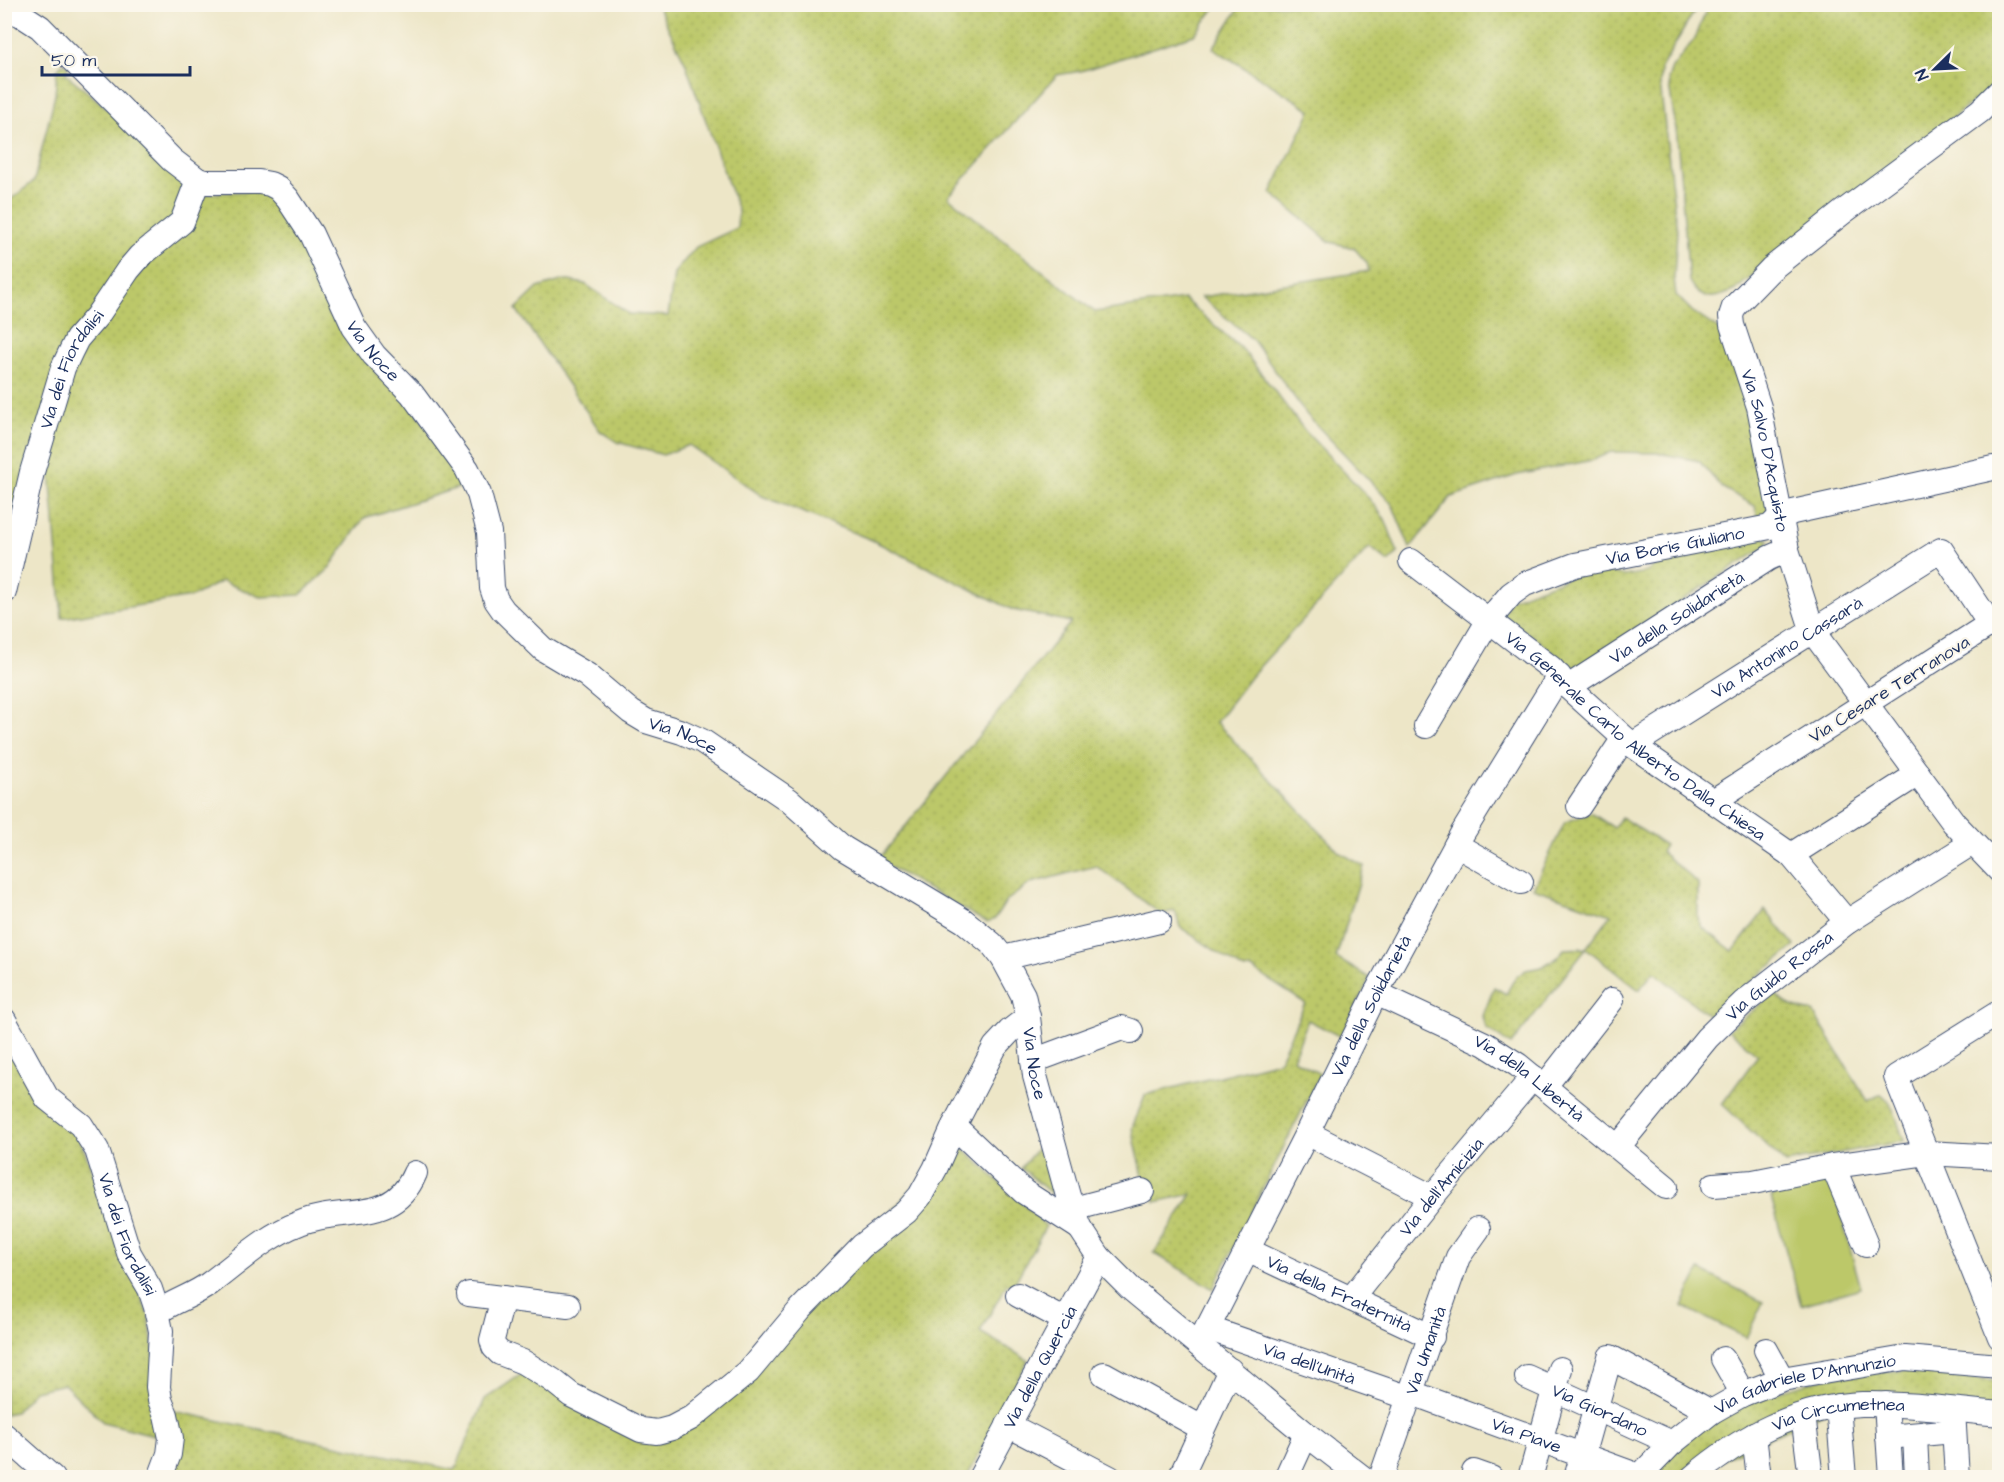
<svg xmlns="http://www.w3.org/2000/svg" width="2004" height="1482" viewBox="0 0 2004 1482" font-family="'Architects Daughter',sans-serif">
  <style>
    .grass { fill: url(#grass-dots); stroke: #6c7c64; stroke-width: 1.5 }
    .pitch { fill: #bcc869; stroke: #6c7c64; stroke-width: 1.5 }
    .lines { fill: none; stroke-linecap: round; stroke-linejoin: round }
    .street-casing { stroke: #3a4a6e; stroke-width: 26 }
    .street { stroke: #fff; stroke-width: 24 }
    .labels { text-anchor: middle; stroke-width: 4.5; stroke-linejoin: round; paint-order: stroke }
    .street-label { font-size: 18px; fill: #1b2f5e; stroke: #fbf7ec }
  </style>
  <defs>
    <pattern id="grass-dots" width="8" height="8" patternUnits="userSpaceOnUse" patternTransform="scale(1.5)"><rect width="8" height="8" fill="#bcc869"/><path d="M2 2h.1M6 6h.1" fill="none" stroke="#a1ac5d" stroke-width="1.8" stroke-linecap="round"/></pattern>
  </defs>
  <rect width="100%" height="100%" fill="#fbf7ec"/>
  <filter id="ink" filterUnits="userSpaceOnUse"><feTurbulence type="fractalNoise" baseFrequency=".0167" numOctaves="2"/><feDisplacementMap in="SourceGraphic" scale="12" xChannelSelector="R" yChannelSelector="G"/><feConvolveMatrix kernelMatrix="1 2 1 2 8 2 1 2 1" color-interpolation-filters="sRGB"/></filter>
  <filter id="wash" filterUnits="userSpaceOnUse"><feTurbulence type="fractalNoise" baseFrequency=".008" numOctaves="4" result="noise"/><feDisplacementMap in="SourceGraphic" scale="24" xChannelSelector="R" yChannelSelector="G"/><feGaussianBlur stdDeviation="1.35" result="paint"/><feColorMatrix in="noise" values="0 0 0 0 0 0 0 0 0 0 0 0 0 0 0 0 0 1.4 0 .05"/><feComposite in="paint" operator="in"/></filter>
  <g filter="url(#wash)">
    <rect width="100%" height="100%" fill="#ede6c7"/>
    <g class="grass">
      <polygon points="657,5 1217,5 1194,35 1081,71 1057,75 948,197 1095,312 1184,299 1243,350 1305,431 1367,496 1385,519 1398,553 1388,562 1370,547 1252,675 1216,722 1339,852 1364,866 1336,958 1370,978 1341,1037 1308,1020 1293,1059 1320,1074 1213,1289 1154,1253 1192,1194 1155,1202 1150,1178 1144,1181 1132,1128 1145,1095 1279,1061 1305,1003 1252,969 1244,970 1180,927 1175,911 1161,914 1096,866 1031,883 1006,901 995,919 987,923 878,860 1071,622 1013,610 872,540 762,496 689,445 663,455 617,442 600,431 516,309 538,288 564,280 585,284 629,314 668,316 674,273 696,247 737,228 738,211 685,62"/>
      <polygon points="1241,5 1698,5 1661,68 1660,83 1677,231 1674,278 1676,295 1693,312 1721,331 1752,417 1770,517 1758,519 1755,506 1721,487 1699,461 1658,453 1611,452 1593,460 1517,475 1451,497 1410,548 1392,504 1307,415 1253,340 1201,297 1369,271 1367,263 1354,248 1330,242 1271,193 1311,110 1213,48"/>
      <path d="M 1708,5 L 1999,5 L 1999,78 L 1988,90 L 1735,290 C 1716,299 1700,303 1689,281 L 1677,136 L 1668,79 L 1672,68 L 1696,37 Z"/>
      <polygon points="62,64 69,65 66,74 123,122 189,190 182,205 94,310 5,555 5,204 34,181 55,95 57,70"/>
      <polygon points="268,190 412,404 464,486 364,518 328,570 300,595 260,597 222,581 191,597 62,618 50,472 40,472 77,352 203,194"/>
      <polygon points="1757,536 1770,540 1765,547 1576,669 1502,614 1511,599 1594,568 1625,576 1647,572 1662,559"/>
      <polygon points="1591,813 1614,828 1621,817 1665,845 1661,852 1698,883 1698,919 1702,927 1733,951 1765,910 1795,946 1709,1016 1654,972 1639,990 1586,948 1511,1045 1486,1028 1483,1016 1494,987 1506,994 1515,978 1526,970 1541,967 1557,958 1564,949 1586,948 1611,915 1533,888 1565,822"/>
      <path d="M 1775,993 C 1786,1006 1797,1009 1813,1012 L 1868,1101 C 1872,1099 1877,1095 1881,1095 C 1892,1097 1900,1131 1904,1141 L 1785,1163 L 1722,1104 L 1758,1055 L 1728,1030 Z"/>
      <polygon points="4,1034 77,1132 149,1317 165,1438 103,1422 64,1384 34,1391 15,1412 5,1414"/>
      <polygon points="956,1141 1046,1226 1013,1286 1007,1284 980,1332 1028,1360 967,1477 168,1478 173,1411 455,1470 485,1399 525,1372 621,1432 644,1443 662,1442 692,1427"/>
      <polygon points="1043,1141 1057,1190 1052,1194 1021,1168"/>
      <polygon points="1908,1370 1999,1382 1999,1410 1848,1401 1686,1477 1649,1478 1700,1428 1750,1400 1827,1377"/>
    </g>
    <g class="pitch">
      <polygon points="1831,1180 1861,1288 1801,1305 1771,1197"/>
      <polygon points="1700,1270 1763,1302 1746,1338 1682,1306"/>
    </g>
  </g>
  <g filter="url(#ink)">
    <g class="lines">
      <g class="street-casing">
        <g id="street">
          <path id="s1" d="M 4,9 L 20,14 L 40,27 L 172,160 L 198,180 L 205,182 L 259,182 L 270,184 L 278,188 L 288,199 L 311,234 L 354,327 L 374,355 L 412,394 L 467,469 L 479,494 L 489,532 L 492,588 L 496,600 L 503,610 L 543,649 L 587,675 L 631,712 L 646,721 L 682,732 L 702,741 L 789,800 L 843,848 L 964,921 L 992,944 L 1003,958 L 1023,995 L 1028,1017 L 1035,1076 L 1068,1196 L 1080,1228 L 1099,1257 L 1130,1288 L 1199,1345 L 1306,1434 L 1363,1478"/>
          <path id="s2" d="M 2000,91 L 1980,111 L 1843,212 L 1771,269 L 1734,307 L 1731,316 L 1732,325 L 1759,407 L 1787,550 L 1813,632 L 1954,823 L 2000,871"/>
          <path id="s3" d="M 1411,561 L 1551,668 L 1568,687 L 1632,745 L 1791,855 L 1847,922"/>
          <path id="s4" d="M 4,592 L 32,472 L 63,368 L 71,351 L 77,339 L 97,316 L 128,270 L 140,256 L 182,222 L 198,180"/>
          <path id="s5" d="M 1568,687 L 1769,558 L 1787,550"/>
          <path id="s6" d="M 1426,726 L 1489,620 L 1511,594 L 1525,584 L 1575,565 L 1770,527 L 1779,518 L 1793,512 L 1993,468"/>
          <path id="s7" d="M 1632,745 L 1941,550 L 1990,624 L 1713,801"/>
          <polyline points="1579,806 1624,738"/>
          <polyline points="1456,845 1521,882"/>
          <polyline points="1791,855 1918,774"/>
          <polyline points="1003,958 1159,921"/>
          <path id="s8" d="M 1376,993 L 1485,1044 L 1518,1065 L 1666,1187"/>
          <polyline points="2000,1012 1896,1077 2000,1337"/>
          <path id="s9" d="M 4,1020 L 47,1098 L 81,1125 L 97,1150 L 129,1253 L 150,1289 L 156,1307 L 161,1331 L 158,1387 L 160,1400 L 166,1415 L 171,1438 L 169,1454 L 160,1478"/>
          <polyline points="1033,1061 1122,1028 1131,1031"/>
          <polyline points="1545,1086 1612,1000"/>
          <polyline points="954,1126 1024,1192 1080,1228"/>
          <polyline points="1307,1133 1432,1197"/>
          <path id="s10" d="M 1618,1147 L 1707,1038 L 1743,1003 L 1847,922 L 1972,843"/>
          <polyline points="1833,1166 1866,1245"/>
          <polyline points="1714,1185 1753,1182 1833,1166 1927,1153 2000,1157"/>
          <polyline points="1073,1209 1142,1191"/>
          <path id="s11" d="M 1247,1250 L 1432,1337"/>
          <polyline points="469,1294 568,1306"/>
          <polyline points="1018,1295 1065,1320"/>
          <polyline points="503,1298 492,1340 494,1347 500,1353 523,1362 552,1380 571,1395 641,1430 657,1432 672,1428 691,1418 748,1372 800,1310 862,1246 906,1212 920,1196 935,1169 954,1126 995,1047 1010,1031 1028,1017"/>
          <path id="s12" d="M 1351,1299 L 1432,1197 L 1533,1077"/>
          <path d="M 157,1313 C 173,1301 193,1296 209,1284 C 239,1262 265,1236 300,1223 C 344,1205 393,1226 415,1173"/>
          <path id="s13" d="M 1207,1328 L 1410,1398"/>
          <path id="s14" d="M 1199,1345 L 1307,1133 L 1376,993 L 1462,834 L 1559,676"/>
          <polyline points="1766,1350 1782,1379"/>
          <polyline points="1723,1359 1743,1394"/>
          <polyline points="1104,1374 1202,1428"/>
          <path id="s15" d="M 1527,1377 L 1672,1443"/>
          <path id="s16" d="M 1412,1393 L 1639,1476"/>
          <polyline points="1886,1404 1891,1478"/>
          <polyline points="1838,1406 1844,1478"/>
          <polyline points="1953,1410 1957,1478"/>
          <polyline points="1803,1415 1811,1478"/>
          <polyline points="1008,1425 1110,1478"/>
          <polyline points="4,1435 53,1478"/>
          <polyline points="1754,1435 1759,1478"/>
          <polyline points="1915,1435 1917,1478"/>
          <polyline points="1888,1437 1954,1431"/>
          <polyline points="1474,1472 1491,1478"/>
          <path id="s17" d="M 980,1478 L 1099,1257"/>
          <polyline points="1180,1478 1230,1370"/>
          <polyline points="1286,1478 1306,1434"/>
          <path id="s18" d="M 1381,1478 L 1458,1257 L 1478,1229"/>
          <polyline points="1530,1478 1560,1369"/>
          <polyline points="1576,1478 1610,1357 1711,1412"/>
          <path id="s19" d="M 1638,1478 L 1672,1443 L 1711,1412 L 1743,1394 L 1782,1379 L 1905,1358 L 2000,1366"/>
          <path id="s20" d="M 1692,1478 C 1738,1438 1800,1406 1862,1404 C 1908,1403 1954,1410 2000,1414"/>
        </g>
      </g>
      <use href="#street" class="street"/>
    </g>
  </g>
  <g class="labels">
    <g class="street-label">
      <text dy="6" stroke="none"><textPath href="#s1" startOffset="532">Via Noce</textPath></text>
      <text dy="6" stroke="none"><textPath href="#s4" startOffset="234">Via dei Fiordalisi</textPath></text>
      <text dy="6" stroke="none"><textPath href="#s2" startOffset="492">Via Salvo D'Acquisto</textPath></text>
      <text dy="6" stroke="none"><textPath href="#s6" startOffset="330">Via Boris Giuliano</textPath></text>
      <text dy="6" stroke="none"><textPath href="#s5" startOffset="129">Via della Solidarietà</textPath></text>
      <text dy="6" stroke="none"><textPath href="#s7" startOffset="183">Via Antonino Cassarà</textPath></text>
      <text transform="translate(1889 689) rotate(-32)" y="6">Via Cesare Terranova</text>
      <text dy="6" stroke="none"><textPath href="#s3" startOffset="285">Via Generale Carlo Alberto Dalla Chiesa</textPath></text>
      <text dy="6" stroke="none"><textPath href="#s1" startOffset="1053">Via Noce</textPath></text>
      <text dy="6" stroke="none"><textPath href="#s10" startOffset="236">Via Guido Rossa</textPath></text>
      <text dy="6" stroke="none"><textPath href="#s14" startOffset="380">Via della Solidarietà</textPath></text>
      <text dy="6" stroke="none"><textPath href="#s1" startOffset="1557">Via Noce</textPath></text>
      <text dy="6" stroke="none"><textPath href="#s8" startOffset="176">Via della Libertà</textPath></text>
      <text dy="6" stroke="none"><textPath href="#s12" startOffset="144">Via dell'Amicizia</textPath></text>
      <text dy="6" stroke="none"><textPath href="#s9" startOffset="252">Via dei Fiordalisi</textPath></text>
      <text dy="6" stroke="none"><textPath href="#s11" startOffset="102">Via della Fraternità</textPath></text>
      <text dy="6" stroke="none"><textPath href="#s18" startOffset="135">Via Umanità</textPath></text>
      <text dy="6" stroke="none"><textPath href="#s13" startOffset="108">Via dell'Unità</textPath></text>
      <text dy="6" stroke="none"><textPath href="#s17" startOffset="126">Via della Quercia</textPath></text>
      <text dy="6" stroke="none"><textPath href="#s19" startOffset="198">Via Gabriele D'Annunzio</textPath></text>
      <text dy="6" stroke="none"><textPath href="#s15" startOffset="80">Via Giordano</textPath></text>
      <text dy="6" stroke="none"><textPath href="#s20" startOffset="164">Via Circumetnea</textPath></text>
      <text dy="6" stroke="none"><textPath href="#s16" startOffset="122">Via Piave</textPath></text>
    </g>
  </g>
  <rect width="2004" height="1482" fill="none" stroke="#fbf7ec" stroke-width="24"/>
  <g transform="translate(1935 69) rotate(246)" stroke="#fbf7ec" stroke-width="4.5" paint-order="stroke">
  <path d="M0-4.5L10 22L0 15L-10 22Z" fill="#1b2f5e"/>
  <text y="-9" font-size="16" font-weight="bold" text-anchor="middle" fill="#1b2f5e">N</text>
  </g>
  <path d="M42 66v9h148v-9" fill="none" stroke="#1b2f5e" stroke-width="3"/>
  <text x="51" y="66" font-size="18" fill="#1b2f5e" stroke="#fbf7ec" stroke-width="4.5" paint-order="stroke">50 m</text>
</svg>
